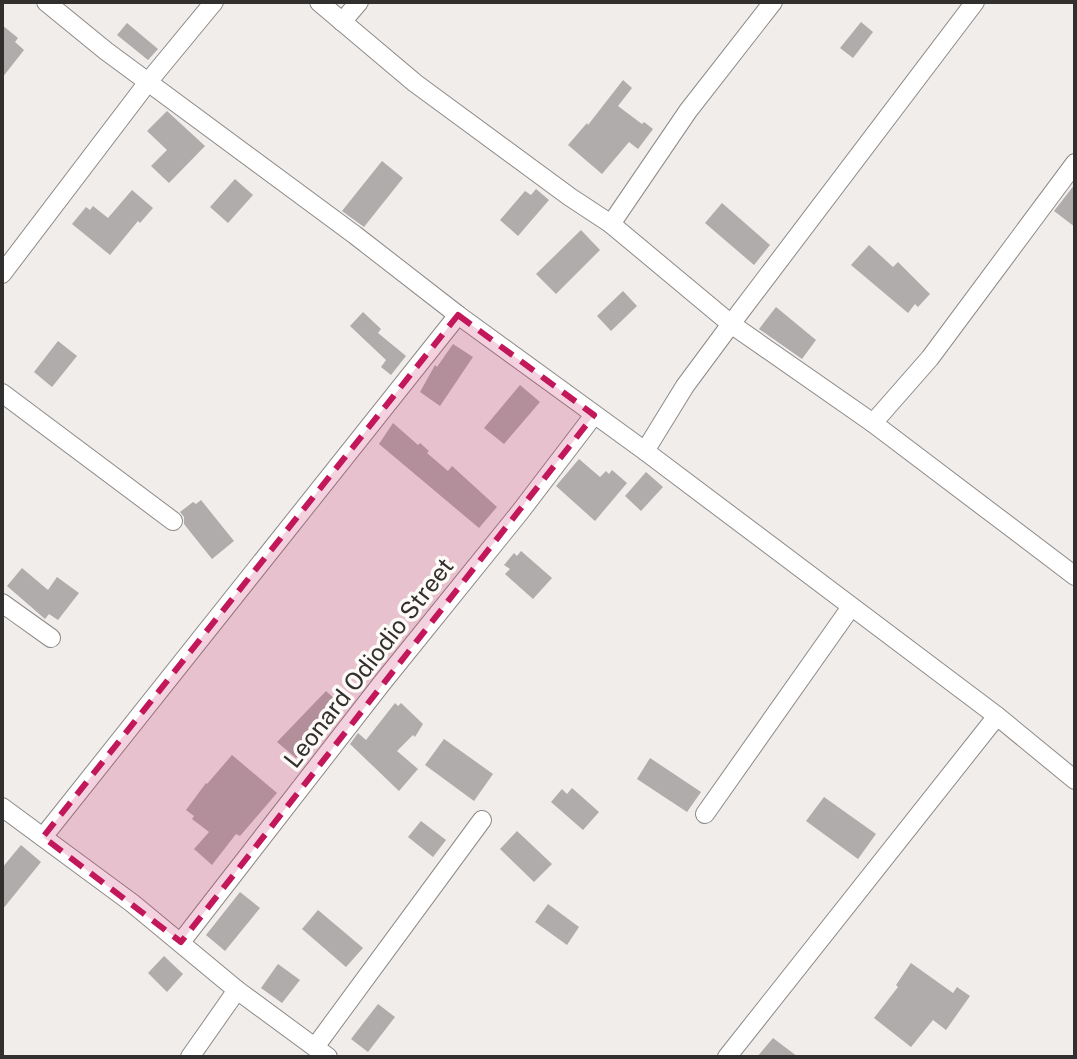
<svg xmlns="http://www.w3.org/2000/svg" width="1077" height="1059" viewBox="0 0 1077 1059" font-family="'Public Sans',sans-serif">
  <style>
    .building { fill: #b0acac }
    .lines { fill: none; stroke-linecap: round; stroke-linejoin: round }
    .street-casing { stroke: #8d8a88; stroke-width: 20 }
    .street { stroke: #fff; stroke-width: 18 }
    .marked { fill: #c2185b; fill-opacity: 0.2; stroke: #c2185b; stroke-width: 6; stroke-dasharray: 16 10; stroke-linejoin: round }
    .labels { text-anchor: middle; stroke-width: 7; stroke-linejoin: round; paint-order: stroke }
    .street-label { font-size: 24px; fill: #31302f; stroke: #fdfaf8 }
  </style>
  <rect width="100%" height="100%" fill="#f0edeb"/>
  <g class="building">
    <polygon points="861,22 873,32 853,58 840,48"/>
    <polygon points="127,23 158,49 148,60 117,35"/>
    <polygon points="2,25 18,38 15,42 24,50 2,78"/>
    <polygon points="623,80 632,88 618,106 642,124 644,122 653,129 638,149 629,142 602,174 568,145 587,123 588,125"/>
    <polygon points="167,111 205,146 169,183 151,166 167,150 147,131"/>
    <polygon points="382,161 403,178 364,227 342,211"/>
    <polygon points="235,179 253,195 228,223 210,207"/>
    <polygon points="1075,184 1075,227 1054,211"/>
    <polygon points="536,189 549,200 518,236 500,220 525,191 531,195"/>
    <polygon points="132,190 153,208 140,223 138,221 110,255 72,224 86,207 90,210 93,206 108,218"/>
    <polygon points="722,203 770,245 754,265 705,223"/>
    <polygon points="581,230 600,250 556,294 536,274"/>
    <polygon points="869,245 893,267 898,262 930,294 918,307 915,304 908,313 851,265"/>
    <polygon points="623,291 637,306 611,331 597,316"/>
    <polygon points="776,307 816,340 802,359 759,329"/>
    <polygon points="363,312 381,329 378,333 406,356 391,375 381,367 386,360 350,326"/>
    <polygon points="58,341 77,356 52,387 34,372"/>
    <polygon points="453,344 473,357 440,406 420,392 435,365 437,367"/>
    <polygon points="520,385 540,402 504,444 484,428"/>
    <polygon points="393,423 418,445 420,443 429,451 427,453 448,471 452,466 497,507 479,528 379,444"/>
    <polygon points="579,459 600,477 606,471 609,474 612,470 627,483 595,521 556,486"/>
    <polygon points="646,472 663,487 641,511 625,496"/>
    <polygon points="201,500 234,541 212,559 184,524 184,517 180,512 193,502 196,504"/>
    <polygon points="521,551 552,578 533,599 505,574 510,569 504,565 514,553 517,556"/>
    <polygon points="22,568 48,590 57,577 79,593 58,620 49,614 45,619 7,586"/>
    <polygon points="326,691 335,699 332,703 343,713 327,732 322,727 296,758 277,742"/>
    <polygon points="395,703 398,706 401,703 423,724 415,737 413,735 397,751 418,769 399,791 350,744 358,733 366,740"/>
    <polygon points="444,739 493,774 474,801 425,765"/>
    <polygon points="232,755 277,793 240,836 236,834 212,865 194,849 209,832 192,819 194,816 186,810 206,783 207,784"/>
    <polygon points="650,758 701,792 687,812 637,779"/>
    <polygon points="572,788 599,812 583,830 551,802 562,789 567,794"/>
    <polygon points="824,797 876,834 858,859 806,821"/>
    <polygon points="421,821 446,840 433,857 408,837"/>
    <polygon points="517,831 552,864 534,882 500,849"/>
    <polygon points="21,845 41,862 2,910 2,868"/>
    <polygon points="240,892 260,908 225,951 206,935"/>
    <polygon points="548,904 579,927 567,945 535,922"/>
    <polygon points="318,910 363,948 346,967 302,929"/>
    <polygon points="164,956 183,974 167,992 148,973"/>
    <polygon points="911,963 953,993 957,987 970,996 946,1030 933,1020 911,1047 874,1018 898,987 896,985"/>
    <polygon points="278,964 300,980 282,1003 261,988"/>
    <polygon points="378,1004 395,1017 368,1052 351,1039"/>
    <polygon points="773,1038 798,1057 757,1057"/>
  </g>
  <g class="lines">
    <g class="street-casing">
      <g id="street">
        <polyline points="46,2 106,51 355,235 458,315 645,451 997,716 1075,780"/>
        <polyline points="319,2 415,83 570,197 611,224 688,111 773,2"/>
        <polyline points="342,22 359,2"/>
        <polyline points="611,224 731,324 873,423 930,358 1075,163"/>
        <polyline points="2,274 148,82 214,2"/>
        <polyline points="2,393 173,521"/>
        <polyline points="873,423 1075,576"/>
        <polyline points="645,451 685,386 731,324 975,2"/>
        <polyline points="2,603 51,638"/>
        <polyline points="2,807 132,903 237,990 328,1057"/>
        <polyline points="705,814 851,607"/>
        <polyline points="43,837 458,315"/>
        <polyline points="181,942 382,683 520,512 594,415"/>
        <polyline points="315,1047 482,820"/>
        <polyline points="190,1057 237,990"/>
        <polyline points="727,1057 997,716"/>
      </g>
    </g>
    <use href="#street" class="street"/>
  </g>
  <path class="marked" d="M 458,315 L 594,415 L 181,942 L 43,837 Z"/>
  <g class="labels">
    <g class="street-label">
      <text transform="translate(369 663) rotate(-52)" y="8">Leonard Odiodio Street</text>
    </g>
  </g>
  <rect width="1077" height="1059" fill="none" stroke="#31302f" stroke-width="8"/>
</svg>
